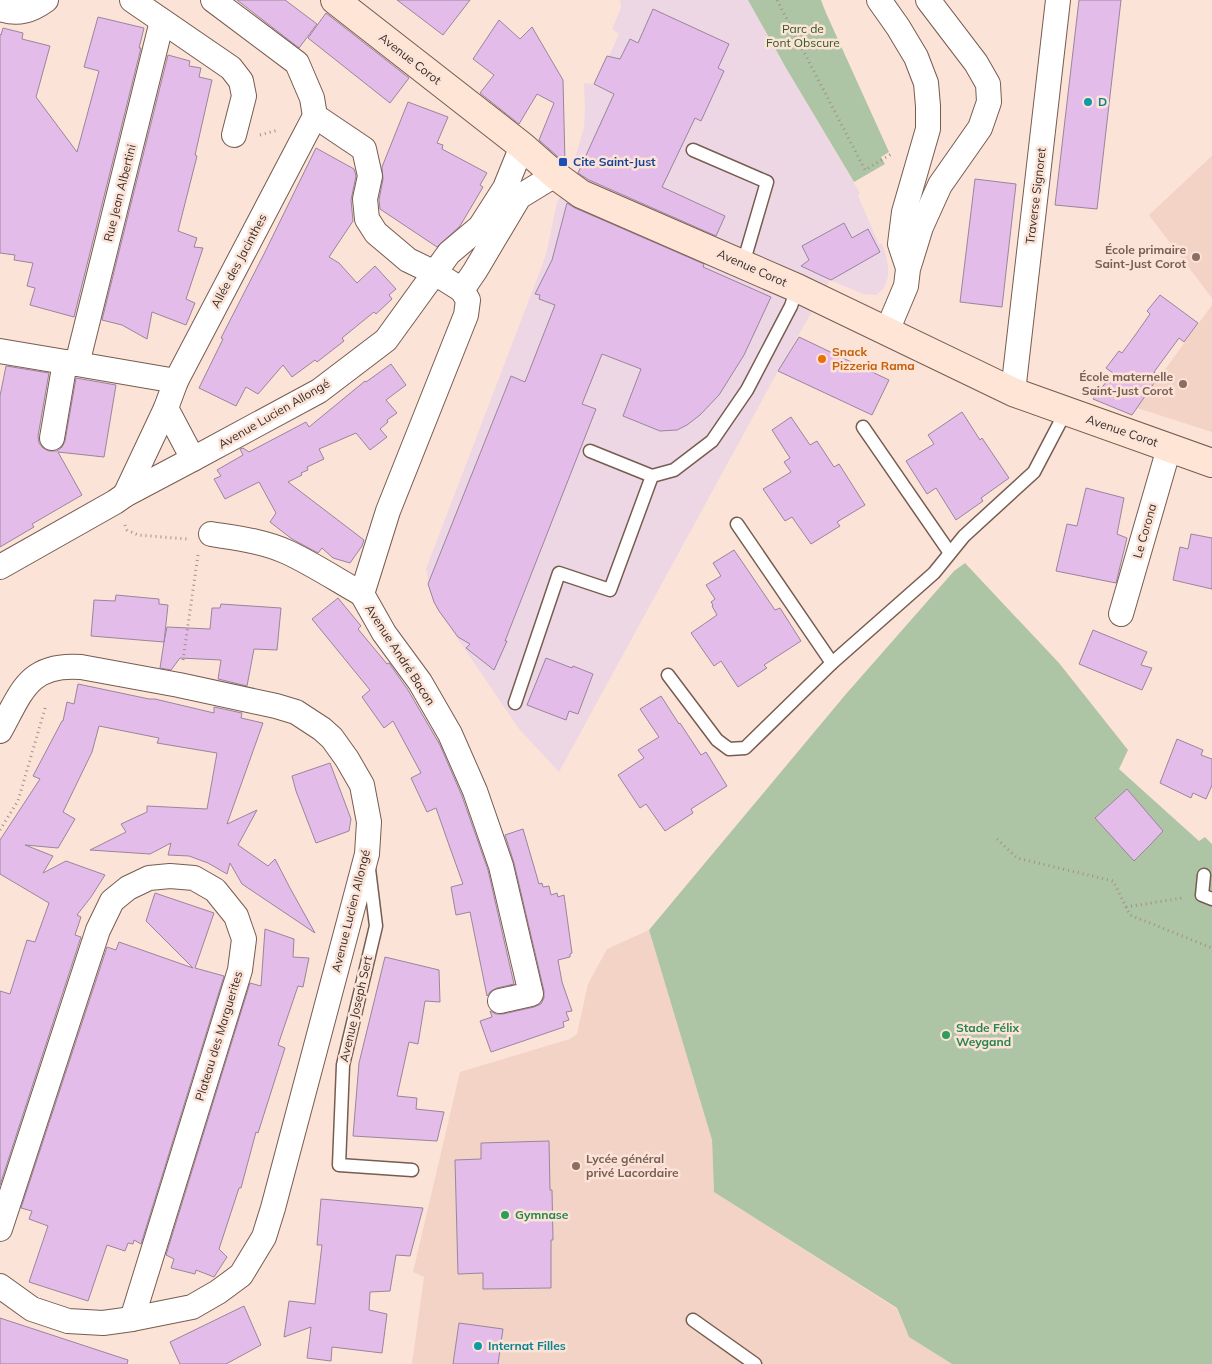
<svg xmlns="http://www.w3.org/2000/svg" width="1212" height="1364" viewBox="0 0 1212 1364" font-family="Mulish,sans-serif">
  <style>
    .built { fill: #f2d3c5 }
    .industrial { fill: #eed7e4 }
    .green { fill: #aec5a5 }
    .building { fill: #e4bce9; stroke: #99859c }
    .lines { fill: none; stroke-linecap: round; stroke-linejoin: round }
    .lane-casing { stroke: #775c50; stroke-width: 15 }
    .street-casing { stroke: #775c50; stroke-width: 26 }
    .secondary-casing { stroke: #775c50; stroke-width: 30 }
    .path { stroke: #a39087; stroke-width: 3; stroke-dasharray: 1 4; stroke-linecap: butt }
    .lane { stroke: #fff; stroke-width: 12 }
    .street { stroke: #fff; stroke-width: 24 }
    .secondary { stroke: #fee5d6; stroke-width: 28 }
    .culture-dot { fill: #0f9aa8; stroke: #fce3d7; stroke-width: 2 }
    .transit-dot { fill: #1a4fb4; stroke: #fce3d7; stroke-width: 2 }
    .education-dot { fill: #8d6e63; stroke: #fce3d7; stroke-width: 2 }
    .food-dot { fill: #e8710a; stroke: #fce3d7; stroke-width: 2 }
    .leisure-dot { fill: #2e9e5b; stroke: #fce3d7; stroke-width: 2 }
    .labels { text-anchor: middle; stroke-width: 5; stroke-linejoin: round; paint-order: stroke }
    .park-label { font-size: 12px; fill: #2e5b1b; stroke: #fce3d7 }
    .street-label { font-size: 12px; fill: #382c27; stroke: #fce3d7 }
    .culture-label { font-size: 12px; font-weight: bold; fill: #0d838f; stroke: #fce3d7; text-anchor: start }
    .transit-label { font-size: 12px; font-weight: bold; fill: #164399; stroke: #fce3d7; text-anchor: start }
    .education-label { font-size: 12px; font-weight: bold; fill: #785e54; stroke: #fce3d7; text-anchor: end }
    .food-label { font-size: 12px; font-weight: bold; fill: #c56008; stroke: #fce3d7; text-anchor: start }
    .leisure-label { font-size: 12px; font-weight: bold; fill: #27864d; stroke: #fce3d7; text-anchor: start }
  </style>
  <rect width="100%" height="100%" fill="#fce3d7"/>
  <g class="built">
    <polygon points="1212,156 1212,298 1149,215"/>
    <polygon points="1212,305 1212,432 1137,408"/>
    <polygon points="649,930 712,1140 714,1192 897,1309 909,1337 952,1364 412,1364 424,1277 413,1272 460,1072 570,1039 577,1034 588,984 607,949"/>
  </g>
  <polygon class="industrial" points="620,0 748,0 786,68 860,193 858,196 879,244 882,244 886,255 888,266 888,277 884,288 876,295 863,294 830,280 778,371 559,772 519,729 439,611 430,591 426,569 543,263 547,250 557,202 582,165 576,163 576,155 584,127 585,111 584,83 595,84 607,56 609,56 619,34 612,29 621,8"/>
  <g class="green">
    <polygon points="748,0 821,0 826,13 889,152 881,157 885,164 854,182 786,68"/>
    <polygon points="965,563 1059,663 1128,750 1119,769 1199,841 1205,837 1212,844 1212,1364 952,1364 909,1337 897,1308 714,1192 712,1140 649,930 846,694 954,571"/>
  </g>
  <g class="building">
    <polygon points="237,0 285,0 317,24 299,48"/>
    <polygon points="397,0 470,0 443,35"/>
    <polygon points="1079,0 1121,0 1097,209 1055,205"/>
    <polygon points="653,9 729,44 718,68 724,71 701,121 695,118 662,187 725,216 716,236 589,180 578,173 614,94 594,84 607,56 620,59 630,39 638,43"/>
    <polygon points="326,13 409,78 390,103 308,38"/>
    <polygon points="98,17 144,28 139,48 141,48 74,317 30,305 35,288 27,286 33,263 14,260 15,255 0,253 0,34 1,35 3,28 23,33 22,39 50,46 36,97 77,152 99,71 84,67"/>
    <polygon points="499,20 520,39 532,27 563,80 565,163 539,140 554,103 537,94 519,124 480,93 494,75 473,59"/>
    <polygon points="168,55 190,61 189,66 201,68 199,77 212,80 195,155 197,156 178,231 197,238 194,247 203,248 186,299 195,303 186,325 152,312 147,339 122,325 102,320"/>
    <polygon points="408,102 448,117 437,143 443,145 442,149 487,173 480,185 483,187 460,226 437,247 380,209 379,200 383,179 382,167"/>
    <polygon points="316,148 354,169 356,176 351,200 353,221 329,257 339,263 357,283 375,266 396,289 389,295 392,299 376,314 374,312 342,338 344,341 317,362 315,360 292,377 283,365 258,394 246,387 236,406 199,388 223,339 221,338 264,254"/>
    <polygon points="975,179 1016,184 1002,307 960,302"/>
    <polygon points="567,203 575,208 704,264 703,267 771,297 744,355 719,395 700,415 687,425 677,430 660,431 623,416 641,369 602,354 582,404 596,409 505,641 507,641 494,670 466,648 470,644 458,637 439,611 434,602 428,584 511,376 525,382 555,305 539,299 540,295 535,294 552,260"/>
    <polygon points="844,223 852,238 868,229 880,252 831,280 801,266 809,260 802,246"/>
    <polygon points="1160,295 1198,323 1184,342 1179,338 1154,372 1159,376 1132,415 1093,399 1113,373 1106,368 1119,351 1122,353 1136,334 1150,314 1147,311"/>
    <polygon points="799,337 889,380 872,415 778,371"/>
    <polygon points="391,364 406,385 386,400 397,413 387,420 388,422 380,429 387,437 370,450 356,433 319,449 324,459 307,467 308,470 301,473 302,475 288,482 364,540 362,546 350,563 333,558 322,548 318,553 292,539 270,522 276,513 259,482 225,499 214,479 221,476 217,470 243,455 240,449 243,448 249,452 306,422 309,427 365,381 366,382"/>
    <polygon points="6,366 49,373 38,436 39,443 43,448 49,451 57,451 62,447 65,441 76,378 116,385 104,457 58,452 82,495 32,524 34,527 0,547 0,396"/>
    <polygon points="962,412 980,440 982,438 1009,478 981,498 983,501 956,520 936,488 927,494 906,461 934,444 928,435"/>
    <polygon points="791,417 810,445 817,441 834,467 839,464 865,505 837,522 840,526 811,544 792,517 785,521 763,489 791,472 784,462 790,458 772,430"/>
    <polygon points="1086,488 1124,498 1117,534 1127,538 1116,583 1056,571 1067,524 1077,526"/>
    <polygon points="1191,534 1212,538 1212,589 1173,580 1180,547 1188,549"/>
    <polygon points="734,550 775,610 780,608 801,641 764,665 767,668 738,687 721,661 714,666 691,633 717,615 712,606 713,605 711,602 715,599 706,585 721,576 713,563"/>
    <polygon points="116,595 159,599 159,604 168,605 164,642 167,627 210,629 212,608 220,608 221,604 281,608 277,650 254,649 247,686 218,679 221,660 180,658 171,670 160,668 164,642 91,636 94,600 115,601"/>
    <polygon points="338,598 361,626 358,629 387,664 389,663 408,690 440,745 462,796 488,870 514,984 497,988 491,991 487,996 470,912 456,915 451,887 463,884 449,845 436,808 427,812 411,778 421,773 393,721 384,728 362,697 370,690 312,619"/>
    <polygon points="1093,630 1147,652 1141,665 1152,668 1142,690 1079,664"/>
    <polygon points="546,658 572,668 573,666 593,674 578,714 569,711 566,720 527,705"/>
    <polygon points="78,684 149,699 155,699 214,713 214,707 242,713 241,718 263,723 227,824 257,810 238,845 268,866 275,859 290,888 315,933 242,884 230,863 227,874 208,863 189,856 168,855 171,843 150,854 90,850 126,832 121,824 147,812 147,806 207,809 217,753 157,743 159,738 99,726 92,752 63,812 75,819 58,848 25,845 53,856 43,873 66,861 105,875 91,897 77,915 81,917 75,935 81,937 0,1185 0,991 10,994 27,940 35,942 49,903 0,874 0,840 40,779 33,776 62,721 63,721 67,702 74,704"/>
    <polygon points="661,696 679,724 680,723 701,755 706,752 727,786 691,809 693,813 665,831 646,804 640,808 618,775 644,758 638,750 659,737 640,709"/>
    <polygon points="1177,739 1203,750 1201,755 1212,759 1212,785 1206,799 1193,793 1191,798 1160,783"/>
    <polygon points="330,763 351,819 349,831 316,843 296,791 292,776"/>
    <polygon points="1127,789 1163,831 1150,845 1134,861 1095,818"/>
    <polygon points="523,829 539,884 542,883 543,887 549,886 551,895 557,893 558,897 564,895 572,953 570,954 570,957 558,960 562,982 572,1011 566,1012 569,1020 563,1022 564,1027 491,1052 480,1021 492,1017 490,1011 496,1014 503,1014 534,1007 541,1004 544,998 544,991 514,863 505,835"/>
    <polygon points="155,893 214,913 195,968 224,976 141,1244 134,1240 133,1244 128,1243 125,1251 107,1245 88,1301 29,1282 48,1226 29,1219 32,1211 21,1208 107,947 116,950 119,942 193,968 146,921"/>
    <polygon points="265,929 294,939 293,957 309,958 303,987 298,986 278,1045 285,1048 258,1133 256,1132 241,1188 239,1188 219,1249 227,1257 214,1277 196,1270 195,1274 171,1268 174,1259 166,1255 250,983 261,986"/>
    <polygon points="385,957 439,970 440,1002 425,1001 418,1044 409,1042 397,1096 417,1098 416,1109 444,1112 437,1141 353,1136 359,1063"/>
    <polygon points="549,1141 550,1190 552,1190 553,1240 551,1240 551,1288 483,1289 483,1273 458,1274 455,1160 481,1159 481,1143"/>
    <polygon points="321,1199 423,1208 410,1256 396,1255 390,1291 370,1292 369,1310 387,1314 382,1353 332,1347 331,1361 307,1358 311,1327 284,1337 289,1301 315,1304 322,1245 317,1245"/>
    <polygon points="244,1306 261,1345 226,1364 180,1364 170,1342"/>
    <polygon points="0,1318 128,1360 127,1364 0,1364"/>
    <polygon points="459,1323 503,1329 498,1364 453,1364"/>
  </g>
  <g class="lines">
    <g class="lane-casing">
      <g id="lane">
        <polyline points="693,150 767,182 743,264"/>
        <polyline points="863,427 950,553"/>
        <polyline points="590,451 652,476"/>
        <polyline points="737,524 832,663"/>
        <polyline points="668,675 717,740 729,749 745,748 832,663 934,573 964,536 1034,472 1066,411"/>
        <polyline points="515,703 559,573 610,590 652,476 674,470 712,441 747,390 791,306 797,288"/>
        <polyline points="369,869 376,926 343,1065 339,1165 412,1170"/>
        <polyline points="1204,875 1202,895 1212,899"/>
        <polyline points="693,1320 755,1364"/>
      </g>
    </g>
    <g class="street-casing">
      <g id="street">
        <polyline points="132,0 231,68 241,81 244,96 234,135"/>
        <polyline points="213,0 297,63 312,98 315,116"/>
        <polyline points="879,0 898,27 916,57 926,83 928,106 928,129 904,212 900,244 907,265"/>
        <path d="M 0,9 C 18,15 31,11 46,0"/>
        <polyline points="315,116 364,149 370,176 365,199 367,219 376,233 408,260 435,273 462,290 468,300 466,315 388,511 362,594 384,633 420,682 450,734 475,791 501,866 531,994 500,1001"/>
        <polyline points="462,290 475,271 519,197 555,175"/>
        <polyline points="887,331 906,286 908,269 921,227 940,185 980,128 989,102 988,84 976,63 928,0"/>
        <polyline points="0,351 77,364 162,21"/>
        <polyline points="77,364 176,381"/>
        <polyline points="1013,392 1058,0"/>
        <polyline points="52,438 65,362"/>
        <polyline points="193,459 166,408 176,381 315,116"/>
        <polyline points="125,495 166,408"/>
        <path d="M 211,534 C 236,538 263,541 287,552 C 313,564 337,580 362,594"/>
        <polyline points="0,567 115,502 125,495 193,459 319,391 386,340 449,253 480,227 505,188 522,146"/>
        <polyline points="1121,614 1169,448"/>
        <path d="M 0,731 C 22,691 29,663 81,667 L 179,685 L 276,706 L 296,712 L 322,729 L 332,738 L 347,759 L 362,785 L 369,822 L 367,854 L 273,1208 L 264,1237 L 241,1275 L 218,1292 L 192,1307 L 132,1319 L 103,1323 L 68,1321 L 32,1309 L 0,1286"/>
        <polyline points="0,1229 98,930 112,901 128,888 149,878 170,876 194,878 215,890 236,916 244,939 240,970 132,1319"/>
      </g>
    </g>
    <g class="secondary-casing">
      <polyline id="secondary" points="335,0 522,146 555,175 581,194 797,288 1013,392 1212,463"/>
    </g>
    <g class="path">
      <polyline points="777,0 865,170 893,153"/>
      <polyline points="260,135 278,130"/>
      <polyline points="125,525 127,530 138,535 187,539"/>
      <polyline points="183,660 198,555"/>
      <polyline points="0,830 18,801 46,705"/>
      <polyline points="997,839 1017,858 1113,881 1130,915 1212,948"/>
      <polyline points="1126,907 1182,898"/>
    </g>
    <use href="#lane" class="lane"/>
    <use href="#street" class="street"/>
    <use href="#secondary" class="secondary"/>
  </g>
  <g class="culture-dot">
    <circle cx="1088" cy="102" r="5"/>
    <circle cx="478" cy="1346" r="5"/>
  </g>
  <rect class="transit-dot" x="558" y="157" width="10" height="10" rx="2.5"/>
  <g class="education-dot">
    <circle cx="1196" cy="257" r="5"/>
    <circle cx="1183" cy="384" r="5"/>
    <circle cx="576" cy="1166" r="5"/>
  </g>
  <circle class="food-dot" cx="822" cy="359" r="5"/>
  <g class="leisure-dot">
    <circle cx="946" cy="1035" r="5"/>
    <circle cx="505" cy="1215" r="5"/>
  </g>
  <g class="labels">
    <g class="park-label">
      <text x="803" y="33">Parc de<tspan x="803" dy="14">Font Obscure</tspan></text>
    </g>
    <g class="street-label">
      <text transform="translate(410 59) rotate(38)" y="4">Avenue Corot</text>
      <text transform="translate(120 193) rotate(-76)" y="4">Rue Jean Albertini</text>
      <text transform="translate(1036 196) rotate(-83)" y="4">Traverse Signoret</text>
      <text transform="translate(239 261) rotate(-62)" y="4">Allée des Jacinthes</text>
      <text transform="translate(752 268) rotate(24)" y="4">Avenue Corot</text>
      <text transform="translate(274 414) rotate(-30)" y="4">Avenue Lucien Allongé</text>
      <text transform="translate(1122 431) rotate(19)" y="4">Avenue Corot</text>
      <text transform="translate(1145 531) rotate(-74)" y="4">Le Corona</text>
      <text transform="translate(400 655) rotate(57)" y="4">Avenue André Bacon</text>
      <text transform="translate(351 911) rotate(-76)" y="4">Avenue Lucien Allongé</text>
      <text transform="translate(356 1009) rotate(-77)" y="4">Avenue Joseph Sert</text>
      <text transform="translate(219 1036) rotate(-73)" y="4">Plateau des Marguerites</text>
    </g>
    <g class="culture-label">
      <text x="1098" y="106">D</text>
      <text x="488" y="1350">Internat Filles</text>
    </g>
    <g class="transit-label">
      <text x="573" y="166">Cite Saint-Just</text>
    </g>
    <g class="education-label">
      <text x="1186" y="254">École primaire<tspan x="1186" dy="14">Saint-Just Corot</tspan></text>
      <text x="1173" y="381">École maternelle<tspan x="1173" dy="14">Saint-Just Corot</tspan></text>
      <text x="586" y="1163" text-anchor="start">Lycée général<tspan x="586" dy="14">privé Lacordaire</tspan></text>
    </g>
    <g class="food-label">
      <text x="832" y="356">Snack<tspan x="832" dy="14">Pizzeria Rama</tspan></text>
    </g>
    <g class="leisure-label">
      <text x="956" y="1032">Stade Félix<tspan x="956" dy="14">Weygand</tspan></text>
      <text x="515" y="1219">Gymnase</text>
    </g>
  </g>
</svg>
